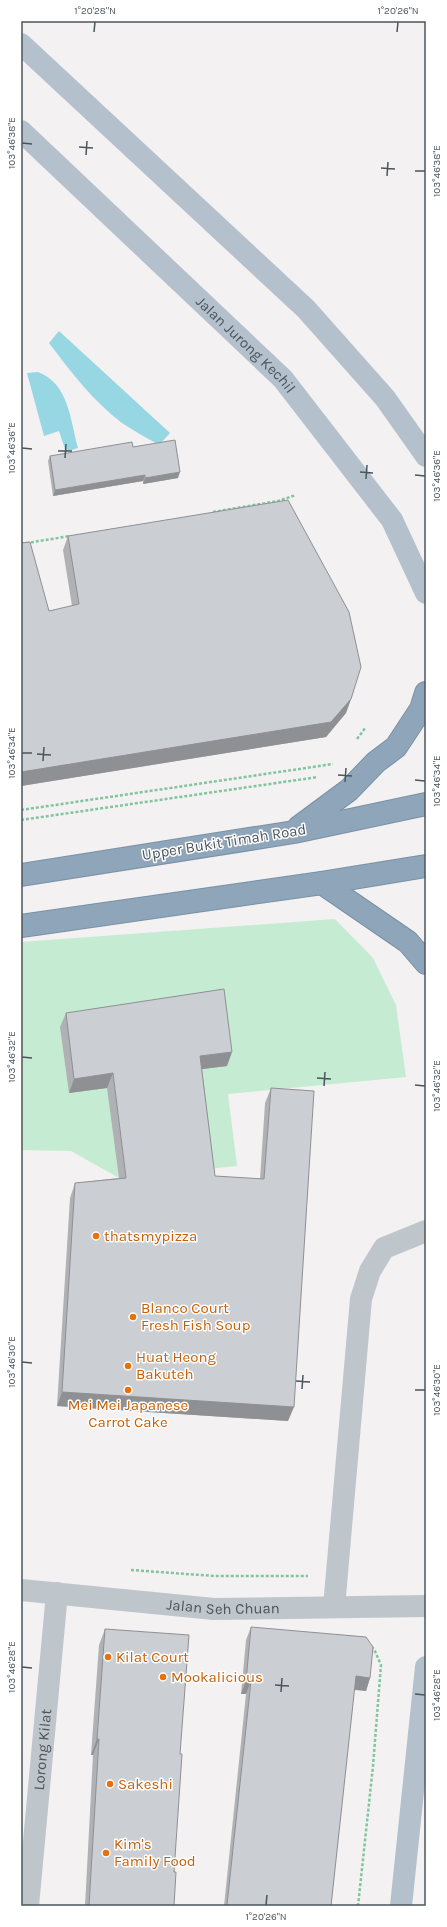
<svg xmlns="http://www.w3.org/2000/svg" width="447" height="1927" viewBox="0 0 447 1927" font-family="Karla,sans-serif">
  <style>
    .green { fill: #c5ebd2 }
    .water { fill: #97d7e3 }
    .lines { fill: none; stroke-linecap: round; stroke-linejoin: round }
    .highway-casing { stroke: #7a91a5; stroke-width: 24 }
    .path { stroke: #81c5a0; stroke-width: 2.5; stroke-dasharray: 3 2; stroke-linecap: butt }
    .minor { stroke: #bec6cc; stroke-width: 22 }
    .major { stroke: #b4c1cc; stroke-width: 22 }
    .highway { stroke: #8ea5ba; stroke-width: 22 }
    .wall { fill: #afb1b5 }
    .shaded-wall { fill: #8e9094 }
    .building { fill: #cbced3; stroke: #8e9094 }
    .ticks { fill: none; stroke: #4b555c; stroke-width: 1.5 }
    .food-dot { fill: #e8710a; stroke: #fff; stroke-width: 1.5 }
    .labels { text-anchor: middle; stroke-width: 3; stroke-linejoin: round; paint-order: stroke }
    .street-label { font-size: 15px; fill: #4b555c; stroke: #fff }
    .food-label { font-size: 15px; fill: #c56008; stroke: #fff; text-anchor: start }
    .neatline { fill: none; stroke: #4b555c; stroke-width: 1.5 }
    .ticks-label { font-size: 10px; text-anchor: middle; fill: #4b555c }
  </style>
  <rect width="100%" height="100%" fill="#f3f1f1"/>
  <polygon class="green" points="335,919 373,958 396,1005 406,1077 228,1094 237,1166 119,1178 71,1151 21,1150 21,942"/>
  <g class="water">
    <path d="M 59,331 L 170,433 L 159,445 C 147,438 134,431 122,423 C 93,401 71,372 49,343 Z"/>
    <path d="M 38,372 C 69,384 70,419 78,448 L 66,452 L 59,431 L 44,436 L 27,373 Z"/>
  </g>
  <g class="lines">
    <g class="highway-casing">
      <g id="highway">
        <polyline points="299,827 349,790 376,762 396,747 421,709 426,693"/>
        <polyline points="21,875 294,832 426,804"/>
        <polyline points="322,883 408,942 426,963"/>
        <polyline points="21,926 322,883 426,866"/>
      </g>
    </g>
    <g class="path">
      <polyline points="213,512 278,501 296,495"/>
      <polyline points="21,544 70,536"/>
      <polyline points="357,739 366,727"/>
      <polyline points="21,810 333,764"/>
      <polyline points="21,820 318,777"/>
      <polyline points="131,1570 215,1576 308,1576"/>
      <polyline points="358,1906 373,1766 381,1665 374,1649 371,1647"/>
    </g>
    <g class="minor">
      <path id="s1" d="M 21,1590 L 214,1609 L 426,1606"/>
      <polyline points="334,1607 361,1299 370,1271 384,1248 426,1231"/>
      <path id="s2" d="M 28,1906 L 57,1593"/>
    </g>
    <g class="major">
      <polyline points="21,44 306,309 385,398 426,456"/>
      <path id="s3" d="M 21,131 L 283,379 L 392,520 L 426,593"/>
      <polyline points="401,1906 426,1667"/>
    </g>
    <use href="#highway" class="highway"/>
  </g>
  <g class="wall">
    <polygon points="133,447 178,478 143,484 143,481 53,496 48,461 50,456"/>
    <polygon points="68,536 351,699 346,713 326,737 21,786 21,543 49,611 72,606 63,550"/>
    <polygon points="66,1013 227,1066 202,1069 215,1176 260,1179 265,1103 271,1088 288,1421 57,1406 70,1198 75,1183 119,1178 107,1088 69,1093 60,1027"/>
    <polygon points="251,1627 370,1678 366,1691 354,1690 331,1906 224,1906 246,1694 241,1694 246,1640"/>
    <polygon points="105,1629 180,1754 174,1872 174,1906 85,1906 93,1755 91,1755 99,1645"/>
  </g>
  <g class="shaded-wall">
    <polygon points="180,472 178,478 143,484 145,478"/>
    <polygon points="145,475 143,481 53,496 55,490"/>
    <polygon points="351,699 346,713 326,737 21,786 21,772"/>
    <polygon points="232,1052 227,1066 195,1070 200,1056"/>
    <polygon points="113,1073 107,1088 69,1093 74,1079"/>
    <polygon points="62,1392 294,1407 288,1421 57,1406"/>
    <polygon points="356,1676 370,1678 366,1691 351,1689"/>
    <polygon points="246,1681 251,1681 246,1694 241,1694"/>
    <polygon points="97,1739 99,1739 93,1755 91,1755"/>
  </g>
  <g class="building">
    <polygon points="175,440 180,472 145,478 145,475 55,490 50,456 132,442 133,447"/>
    <polygon points="288,500 349,612 361,667 351,699 331,722 21,772 21,543 30,542 49,611 79,604 68,536"/>
    <polygon points="224,989 232,1052 200,1056 215,1176 264,1179 271,1088 314,1091 294,1407 62,1392 75,1183 126,1178 113,1073 74,1079 66,1013"/>
    <polygon points="251,1627 366,1637 373,1647 370,1678 356,1676 331,1906 237,1906 227,1905 251,1681 246,1681"/>
    <polygon points="105,1629 189,1635 180,1754 182,1754 174,1872 176,1872 174,1906 89,1906 99,1739 97,1739"/>
  </g>
  <path class="ticks" d="M 94,32 L 95,22M 397,32 L 398,22M 22,143 L 32,144M 79,147 L 93,148M 86,155 L 87,141M 381,168 L 395,169M 415,171 L 425,171M 387,176 L 388,162M 22,448 L 32,449M 58,451 L 72,451M 65,458 L 66,444M 360,472 L 373,473M 415,475 L 425,476M 366,479 L 367,465M 22,753 L 32,753M 37,754 L 51,755M 43,761 L 44,747M 338,775 L 352,776M 415,780 L 425,781M 345,782 L 346,768M 22,1057 L 32,1058M 317,1078 L 331,1079M 415,1085 L 425,1086M 324,1086 L 325,1072M 22,1362 L 32,1363M 296,1381 L 310,1382M 302,1389 L 303,1375M 415,1390 L 425,1390M 22,1667 L 32,1668M 275,1685 L 289,1686M 281,1692 L 282,1678M 415,1694 L 425,1695M 266,1905 L 267,1895"/>
  <g class="food-dot">
    <circle cx="96" cy="1236" r="4"/>
    <circle cx="133" cy="1317" r="4"/>
    <circle cx="128" cy="1366" r="4"/>
    <circle cx="128" cy="1390" r="4"/>
    <circle cx="108" cy="1657" r="4"/>
    <circle cx="163" cy="1677" r="4"/>
    <circle cx="110" cy="1784" r="4"/>
    <circle cx="106" cy="1853" r="4"/>
  </g>
  <g class="labels">
    <g class="street-label">
      <text dy="5" stroke="none"><textPath href="#s3" startOffset="310">Jalan Jurong Kechil</textPath></text>
      <text transform="translate(224 842) rotate(-9)" y="5">Upper Bukit Timah Road</text>
      <text dy="5" stroke="none"><textPath href="#s1" startOffset="203">Jalan Seh Chuan</textPath></text>
      <text dy="5" stroke="none"><textPath href="#s2" startOffset="157">Lorong Kilat</textPath></text>
    </g>
    <g class="food-label">
      <text x="104" y="1241">thatsmypizza</text>
      <text x="141" y="1313">Blanco Court<tspan x="141" dy="17">Fresh Fish Soup</tspan></text>
      <text x="136" y="1362">Huat Heong<tspan x="136" dy="17">Bakuteh</tspan></text>
      <text x="128" y="1410" text-anchor="middle">Mei Mei Japanese<tspan x="128" dy="17">Carrot Cake</tspan></text>
      <text x="116" y="1662">Kilat Court</text>
      <text x="171" y="1682">Mookalicious</text>
      <text x="118" y="1789">Sakeshi</text>
      <text x="114" y="1849">Kim's<tspan x="114" dy="17">Family Food</tspan></text>
    </g>
  </g>
  <rect width="447" height="1927" fill="none" stroke="#ffffff" stroke-width="44"/>
  <rect x="22" y="22" width="403" height="1883" class="neatline"/>
  <g class="ticks-label">
    <text x="95" y="14">1°20'28"N</text>
    <text x="398" y="14">1°20'26"N</text>
    <text transform="translate(11 143) rotate(-90)" y="4">103°46'38"E</text>
    <text transform="translate(436 171) rotate(-90)" y="4">103°46'38"E</text>
    <text transform="translate(11 448) rotate(-90)" y="4">103°46'36"E</text>
    <text transform="translate(436 476) rotate(-90)" y="4">103°46'36"E</text>
    <text transform="translate(11 753) rotate(-90)" y="4">103°46'34"E</text>
    <text transform="translate(436 781) rotate(-90)" y="4">103°46'34"E</text>
    <text transform="translate(11 1057) rotate(-90)" y="4">103°46'32"E</text>
    <text transform="translate(436 1086) rotate(-90)" y="4">103°46'32"E</text>
    <text transform="translate(11 1362) rotate(-90)" y="4">103°46'30"E</text>
    <text transform="translate(436 1390) rotate(-90)" y="4">103°46'30"E</text>
    <text transform="translate(11 1667) rotate(-90)" y="4">103°46'28"E</text>
    <text transform="translate(436 1695) rotate(-90)" y="4">103°46'28"E</text>
    <text x="266" y="1920">1°20'26"N</text>
  </g>
</svg>
